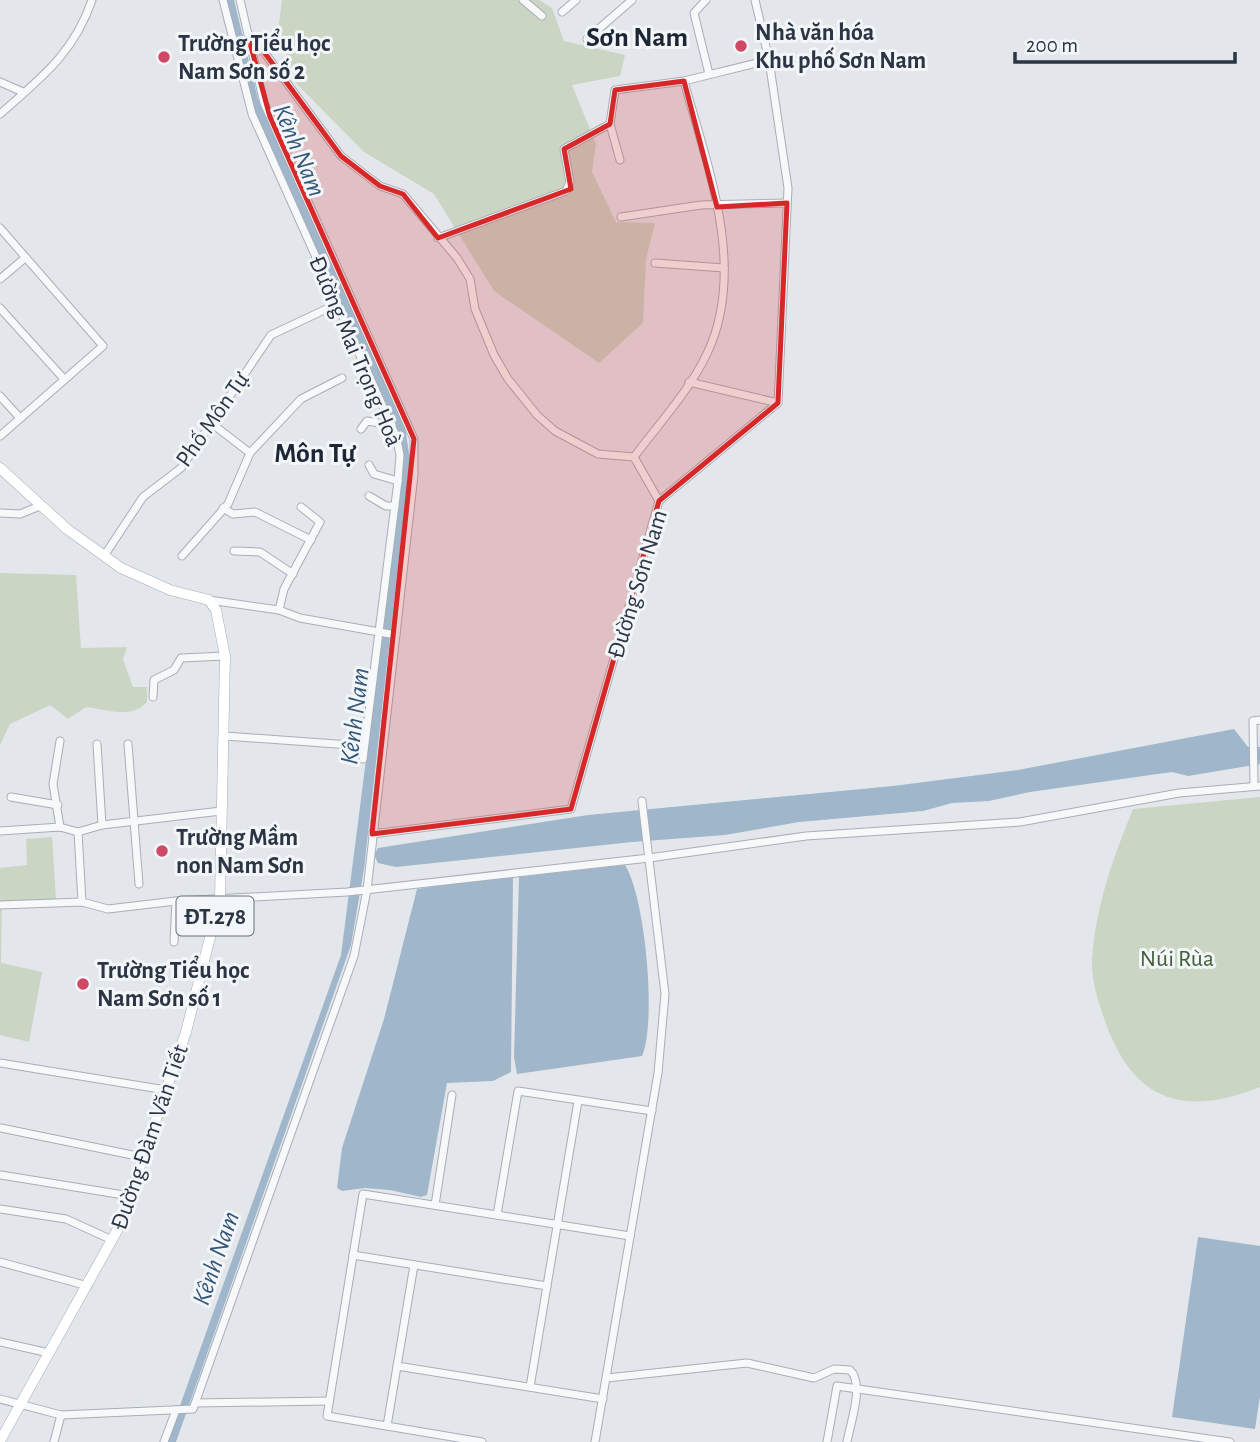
<svg xmlns="http://www.w3.org/2000/svg" width="1260" height="1442" viewBox="0 0 1260 1442" font-family="'Alegreya Sans',sans-serif">
  <style>
    .green { fill: #cad5c4 }
    .water { fill: #9fb6cb }
    .lines { fill: none; stroke-linecap: round; stroke-linejoin: round }
    .minor-casing { stroke: #a8aeb6; stroke-width: 9 }
    .major-casing { stroke: #a3acb7; stroke-width: 11 }
    .minor { stroke: #f6f8fa; stroke-width: 7 }
    .major { stroke: #fff; stroke-width: 10 }
    .marked { fill: #d62828; fill-opacity: 0.2; stroke: #d62828; stroke-width: 5; stroke-linejoin: round }
    .poi-dot { fill: #d04964; stroke: #f3f6f9; stroke-width: 2.5 }
    .labels { text-anchor: middle; stroke-width: 6; stroke-linejoin: round; paint-order: stroke }
    .shield { fill: #f3f6f9; stroke: #676f7a; stroke-width: 2 }
    .shield-label { font-size: 23px; font-weight: bold; fill: #2b3544 }
    .poi-label { font-size: 24px; font-weight: bold; fill: #2b3544; stroke: #f3f6f9; text-anchor: start }
    .street-label { font-size: 24px; fill: #2b3544; stroke: #f3f6f9 }
    .park-label { font-size: 24px; fill: #416038; stroke: #f3f6f9 }
    .water-label { font-size: 26px; font-style: italic; fill: #345679; stroke: #f3f6f9 }
    .quarter-label { font-size: 28px; font-weight: bold; fill: #1d2635; stroke: #f3f6f9 }
  </style>
  <rect width="100%" height="100%" fill="#e3e7eb"/>
  <g class="green">
    <polygon points="282,0 539,0 552,8 564,41 625,55 620,76 572,85 596,144 592,172 616,222 655,223 646,259 643,323 599,363 494,291 434,194 364,152 291,78 279,23"/>
    <path d="M 0,573 L 76,575 L 81,648 L 127,647 L 123,659 L 133,687 L 147,687 L 147,702 C 131,720 106,709 86,707 L 68,719 L 50,705 L 10,724 L 0,745 Z"/>
    <path d="M 1260,797 L 1260,1087 C 1183,1118 1133,1101 1105,1021 C 1098,1001 1091,980 1092,958 C 1096,905 1113,858 1133,809 Z"/>
    <polygon points="52,837 56,899 2,902 1,963 42,972 29,1042 0,1035 0,868 27,865 26,839"/>
  </g>
  <g class="water">
    <polygon points="226,0 234,0 258,99 405,427 410,460 364,869 351,945 176,1442 167,1442 341,955 402,479 400,436 251,102"/>
    <polygon points="1234,729 1248,747 1260,747 1260,764 1188,776 1172,772 1030,792 989,801 952,803 923,811 799,822 725,835 632,842 396,867 378,863 374,855 378,848 588,815 893,786 1018,770"/>
    <path d="M 625,865 C 645,896 657,1022 642,1056 L 517,1074 L 514,1057 L 519,877 Z"/>
    <polygon points="513,875 511,1072 493,1081 447,1083 427,1195 421,1197 390,1190 365,1188 342,1191 337,1188 342,1148 384,1019 417,889"/>
    <polygon points="1198,1237 1260,1246 1260,1396 1255,1429 1172,1417"/>
  </g>
  <g class="lines">
    <g class="minor-casing">
      <g id="minor">
        <polyline points="223,0 252,114 396,436 400,455 398,481 363,759"/>
        <polyline points="523,0 542,16"/>
        <polyline points="706,0 694,13 709,74"/>
        <polyline points="562,12 576,0"/>
        <polyline points="587,39 632,0"/>
        <polyline points="250,43 264,52 341,156 380,186 403,194 457,258 470,279 475,309 494,355 508,379 537,415 555,431 598,454 634,457"/>
        <polyline points="0,82 23,92"/>
        <path d="M 0,114 C 41,78 74,53 92,0"/>
        <polyline points="620,160 610,124 615,90 684,81 769,60"/>
        <polyline points="621,217 701,205 787,203"/>
        <polyline points="0,228 103,346 0,436"/>
        <polyline points="438,238 566,191 570,182 564,149 610,124"/>
        <polyline points="655,263 724,268"/>
        <polyline points="0,279 25,258"/>
        <polyline points="0,308 64,379"/>
        <polyline points="689,382 778,403"/>
        <polyline points="0,396 20,418"/>
        <polyline points="211,423 250,453"/>
        <polyline points="361,429 367,421 392,425"/>
        <path d="M 634,457 C 660,422 696,384 712,342 C 744,259 706,162 684,81"/>
        <polyline points="634,457 659,501"/>
        <polyline points="369,465 374,474 398,481"/>
        <polyline points="369,496 386,506 395,506"/>
        <polyline points="223,508 233,514 255,512 311,540"/>
        <polyline points="0,513 20,514 40,506"/>
        <polyline points="234,551 260,552 293,574"/>
        <polyline points="104,556 143,497 181,468 271,335 337,304"/>
        <polyline points="182,556 228,504 250,453 301,399 342,378"/>
        <polyline points="209,600 279,610 300,618 396,635"/>
        <polyline points="279,610 284,589 320,522 301,507"/>
        <polyline points="153,697 154,680 174,670 181,658 225,656"/>
        <polyline points="225,736 364,746"/>
        <polyline points="97,744 102,825"/>
        <polyline points="128,744 139,884"/>
        <polyline points="1254,786 1253,721 1260,720"/>
        <polyline points="11,797 58,805"/>
        <polyline points="60,827 53,784 60,741"/>
        <polyline points="0,831 60,827 78,832 102,825 221,811"/>
        <polyline points="78,832 82,902"/>
        <polyline points="372,834 571,809 659,501 778,403 788,188 769,60 755,0"/>
        <polyline points="0,905 82,902 108,909 176,901 347,892 649,858 806,836 1020,822 1179,793 1260,786"/>
        <polyline points="174,942 176,901"/>
        <polyline points="0,1063 166,1090"/>
        <polyline points="1,1128 142,1157"/>
        <polyline points="1,1175 130,1196"/>
        <polyline points="435,1205 452,1095"/>
        <polyline points="0,1209 66,1219 112,1240"/>
        <polyline points="497,1215 518,1091 652,1111"/>
        <polyline points="353,1255 547,1286"/>
        <polyline points="0,1262 88,1286"/>
        <polyline points="0,1342 49,1353"/>
        <polyline points="397,1366 603,1399"/>
        <path d="M 607,1378 L 747,1363 L 814,1378 L 834,1369 L 850,1370 C 865,1384 850,1424 847,1442"/>
        <polyline points="530,1387 578,1101"/>
        <polyline points="0,1399 61,1415 193,1409 354,956 367,890 414,475 414,439 264,103 240,0"/>
        <polyline points="196,1403 329,1401"/>
        <polyline points="387,1426 414,1265"/>
        <polyline points="54,1442 61,1415"/>
        <polyline points="164,1442 176,1410"/>
        <polyline points="482,1442 327,1416 363,1194 630,1236"/>
        <polyline points="595,1442 658,1073 665,994 642,801"/>
        <polyline points="827,1442 837,1386 1230,1442"/>
      </g>
    </g>
    <g class="major-casing">
      <polyline id="major" points="0,468 67,529 121,568 170,590 209,600 216,610 225,656 220,898 186,1032 119,1227 0,1441"/>
    </g>
    <use href="#minor" class="minor"/>
    <use href="#major" class="major"/>
  </g>
  <path class="marked" d="M 250,43 L 264,52 L 341,156 L 380,186 L 403,194 L 438,238 L 571,189 L 564,149 L 610,124 L 615,90 L 684,81 L 717,207 L 787,203 L 778,403 L 659,501 L 571,809 L 372,834 L 414,439 L 270,117 Z"/>
  <g class="poi-dot">
    <circle cx="741" cy="46" r="7"/>
    <circle cx="164" cy="57" r="7"/>
    <circle cx="162" cy="851" r="7"/>
    <circle cx="83" cy="984" r="7"/>
  </g>
  <g class="labels">
    <rect class="shield" x="176.5" y="896.5" width="77" height="39" rx="5"/>
    <g class="shield-label">
      <text x="215" y="924">ĐT.278</text>
    </g>
    <g class="poi-label">
      <text x="755" y="40">Nhà văn hóa<tspan x="755" dy="28">Khu phố Sơn Nam</tspan></text>
      <text x="178" y="51">Trường Tiểu học<tspan x="178" dy="28">Nam Sơn số 2</tspan></text>
      <text x="176" y="845">Trường Mầm<tspan x="176" dy="28">non Nam Sơn</tspan></text>
      <text x="97" y="978">Trường Tiểu học<tspan x="97" dy="28">Nam Sơn số 1</tspan></text>
    </g>
    <g class="street-label">
      <text transform="translate(356 351) rotate(67)" y="8">Đường Mai Trọng Hoà</text>
      <text transform="translate(212 419) rotate(-55)" y="8">Phố Môn Tự</text>
      <text transform="translate(637 584) rotate(-73)" y="8">Đường Sơn Nam</text>
      <text transform="translate(149 1137) rotate(-71)" y="8">Đường Đàm Văn Tiết</text>
    </g>
    <g class="park-label">
      <text x="1177" y="966">Núi Rùa</text>
    </g>
    <g class="water-label">
      <text transform="translate(300 150) rotate(67)" y="9">Kênh Nam</text>
      <text transform="translate(354 716) rotate(-83)" y="9">Kênh Nam</text>
      <text transform="translate(215 1258) rotate(-71)" y="9">Kênh Nam</text>
    </g>
    <g class="quarter-label">
      <text x="637" y="46">Sơn Nam</text>
      <text x="315" y="462">Môn Tự</text>
    </g>
  </g>
  <path d="M1015 52v10h220v-10" fill="none" stroke="#2b3544" stroke-width="3.5"/>
  <text x="1026" y="52" font-size="21" fill="#2b3544" stroke="#f3f6f9" stroke-width="5" paint-order="stroke">200 m</text>
</svg>
